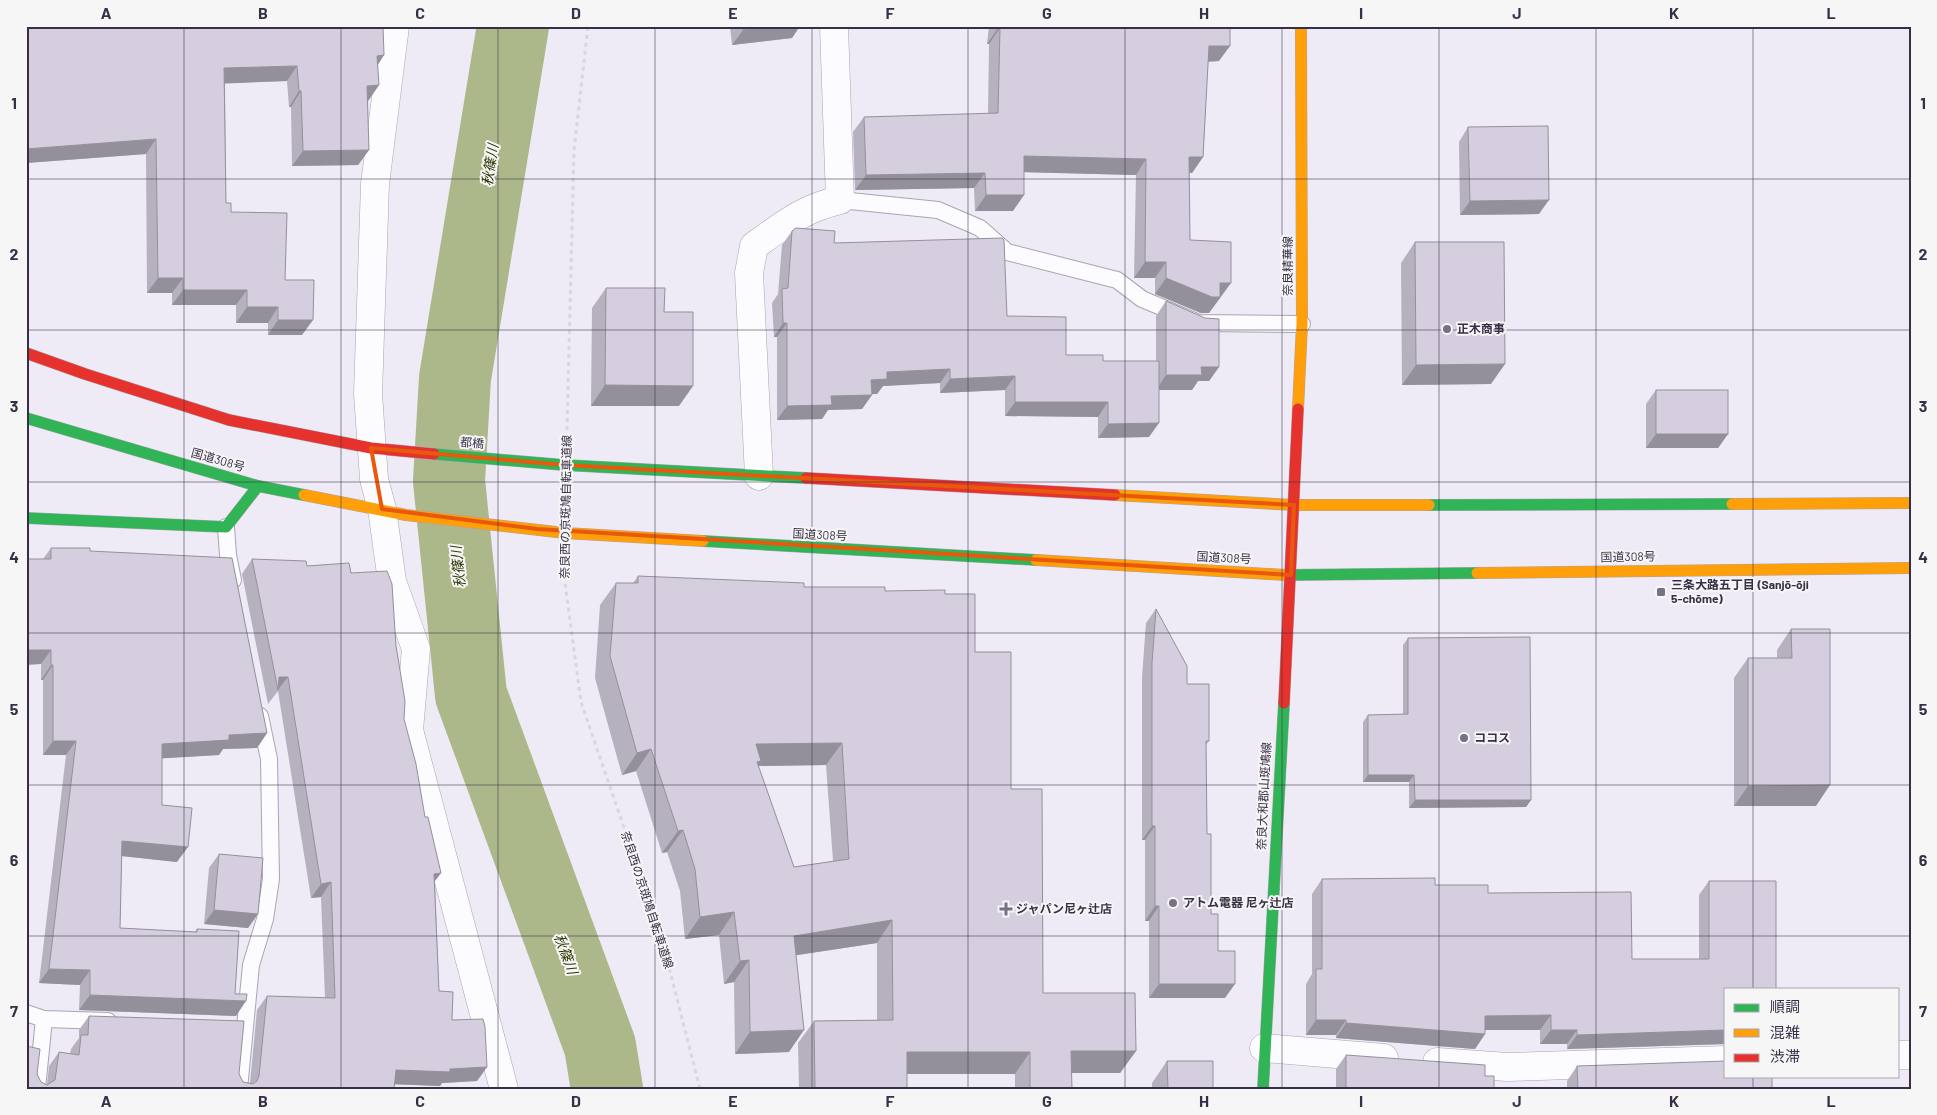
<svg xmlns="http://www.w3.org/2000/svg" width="1937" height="1115" viewBox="0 0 1937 1115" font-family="Barlow,'Noto Sans JP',sans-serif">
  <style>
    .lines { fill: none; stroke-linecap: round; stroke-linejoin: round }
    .river { stroke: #acb88a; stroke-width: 72 }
    .lane-casing { stroke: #aaa4b3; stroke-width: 18 }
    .street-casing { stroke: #aaa4b3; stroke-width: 29 }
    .fast-casing { stroke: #aaa4b3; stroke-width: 12 }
    .slow-casing { stroke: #aaa4b3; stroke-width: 12 }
    .jam-casing { stroke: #aaa4b3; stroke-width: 12 }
    .path { stroke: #dad7dc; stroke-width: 3; stroke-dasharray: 4 4; stroke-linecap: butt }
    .lane { stroke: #fcfcfe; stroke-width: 16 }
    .street { stroke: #fcfcfe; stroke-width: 28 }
    .fast { stroke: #30b455; stroke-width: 11 }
    .slow { stroke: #ff9f0a; stroke-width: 11 }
    .jam { stroke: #e5322d; stroke-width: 11 }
    .wall { fill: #b6b1bf; fill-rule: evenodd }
    .shaded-wall { fill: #94909b }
    .building { fill: #d4cede; stroke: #94909b; fill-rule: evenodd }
    .marked { fill: none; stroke: #e8590c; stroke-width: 4; stroke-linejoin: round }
    .grid { fill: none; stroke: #382f47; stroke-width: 1; stroke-opacity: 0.55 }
    .poi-dot { fill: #787084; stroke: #f6f6f6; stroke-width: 2 }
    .labels { text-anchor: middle; stroke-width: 4; stroke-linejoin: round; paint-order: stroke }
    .street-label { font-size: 12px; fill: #382f47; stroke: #f6f6f6 }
    .poi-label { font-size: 12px; font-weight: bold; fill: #382f47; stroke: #f6f6f6; text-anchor: start }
    .water-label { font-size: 14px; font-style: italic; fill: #2d3800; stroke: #f6f6f6 }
    .neatline { fill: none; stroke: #382f47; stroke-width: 2 }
    .grid-label { font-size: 16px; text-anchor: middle; font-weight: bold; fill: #382f47 }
  </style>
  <rect width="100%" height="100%" fill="#eeeaf6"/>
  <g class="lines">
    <polyline class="river" points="513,26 455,378 449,481 471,695 600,1046 607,1089"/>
    <g class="lane-casing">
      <g id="lane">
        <polyline points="840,200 938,210 980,228 1007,252 1117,280 1142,299 1199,323 1302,324"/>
        <polyline points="226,527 228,555 233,580"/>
        <polyline points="26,1013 44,1019 108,1021"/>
        <polyline points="37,1089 44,1019"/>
        <polyline points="239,1089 251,965 265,919 271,879 269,759 260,716"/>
      </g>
    </g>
    <g class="street-casing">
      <g id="street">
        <polyline points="395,26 375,184 368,394 374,479 382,509 392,581 416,649 409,730 504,1089"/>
        <path d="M 759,476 L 749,273 L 754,246 C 783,225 804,208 840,200 L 834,26"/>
        <polyline points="1264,1048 1384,1058"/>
        <polyline points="1898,1055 1911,1055"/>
        <polyline points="1437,1062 1507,1067 1726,1060"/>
      </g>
    </g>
    <g class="fast-casing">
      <g id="fast">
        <polyline points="26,418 258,486 304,495"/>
        <polyline points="434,454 564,465 806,478"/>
        <polyline points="1429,505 1732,504"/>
        <polyline points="26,518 226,527 258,486"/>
        <polyline points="703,541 1036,560"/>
        <polyline points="1286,575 1477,573"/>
        <polyline points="1263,1089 1284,703"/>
      </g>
    </g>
    <g class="slow-casing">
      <g id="slow">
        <polyline points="1298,409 1302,324 1301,26"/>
        <polyline points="304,495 406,515 565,533 703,541"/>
        <polyline points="1115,495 1294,505 1429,505"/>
        <polyline points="1732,504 1911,503"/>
        <polyline points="1036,560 1286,575"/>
        <polyline points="1477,573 1911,568"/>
      </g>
    </g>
    <g class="jam-casing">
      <g id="jam">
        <polyline points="26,353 85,374 229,420 371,448 434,454"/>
        <polyline points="806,478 1115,495"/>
        <polyline points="1284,703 1298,409"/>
      </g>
    </g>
    <g class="path">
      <polyline points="567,430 574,150 588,26"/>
      <polyline points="563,568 581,702 661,936 700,1089"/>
    </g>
    <use href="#lane" class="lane"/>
    <use href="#street" class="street"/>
    <use href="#fast" class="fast"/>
    <use href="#slow" class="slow"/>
    <use href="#jam" class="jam"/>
  </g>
  <g class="wall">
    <polygon points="26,26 384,55 377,65 379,85 368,101 367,101 369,150 358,165 292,166 291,107 289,107 287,81 225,83 226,203 231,212 285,280 302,335 268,335 268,323 236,323 236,305 172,305 172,293 147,293 146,154 26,163"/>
    <polygon points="730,26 800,26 792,38 732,45"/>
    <polygon points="989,26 1230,26 1219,61 1208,62 1203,157 1192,173 1189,173 1190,240 1220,299 1219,299 1209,313 1201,313 1155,294 1155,278 1134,278 1136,175 1024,172 1013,211 975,211 974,188 855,190 853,132 864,117 988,114 989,44 987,44"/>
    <polygon points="1468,127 1539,214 1460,215 1459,142"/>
    <polygon points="792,231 834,243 1007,316 1066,355 1103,361 1156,361 1156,316 1166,301 1219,367 1209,381 1198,381 1192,390 1159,390 1149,437 1098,438 1098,417 1005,416 1005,390 940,393 940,383 883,386 877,394 872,394 862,409 828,410 822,419 777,420 777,337 774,337 772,303 778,294 782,245"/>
    <polygon points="1415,242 1491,384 1402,385 1401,263"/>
    <polygon points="606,288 679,406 591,406 592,308"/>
    <polygon points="1656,390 1728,434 1718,448 1646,448 1646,404"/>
    <polygon points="51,548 90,551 267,733 257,748 223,749 219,755 162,758 162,805 177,862 122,856 120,928 195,932 197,929 235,994 236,1016 79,1010 80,985 39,983 66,755 43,755 43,680 41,680 41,664 43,559"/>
    <polygon points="252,559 307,566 351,573 396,646 404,719 425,817 441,873 435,881 439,991 452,1020 487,1067 477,1081 442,1083 440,1086 394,1084 26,1089 37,1074 41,1082 47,1085 49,1066 59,1052 70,1054 71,1049 79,1038 79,1030 89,1016 239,1074 243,1082 250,1083 257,1010 267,996 325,998 321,897 311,898 278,691 268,704 242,574"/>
    <path d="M 638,576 L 804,587 L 945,594 L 975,652 L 1011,789 L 1043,993 L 1136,1051 L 1120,1073 L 1072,1073 L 1072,1089 L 1015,1089 L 1015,1074 L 907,1074 L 907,1089 L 799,1089 L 798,1043 L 814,1021 L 877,1020 L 877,943 L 796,955 L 789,1052 L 735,1054 L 734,982 L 724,984 L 719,935 L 685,939 L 680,891 L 667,852 L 662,853 L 636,771 L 622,775 L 595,678 L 600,605 L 616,583 L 633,583 ZM 826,765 L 833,861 L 794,867 L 758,766 Z"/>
    <polygon points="1156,609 1187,684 1209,741 1206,745 1207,834 1211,914 1218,951 1225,998 1149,998 1149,921 1145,921 1145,840 1142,840 1142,677 1146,623"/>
    <polygon points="1791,629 1816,806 1734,806 1734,678 1748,658 1777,658 1777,650"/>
    <polygon points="1408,638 1531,800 1526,807 1409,808 1409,782 1363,782 1363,722 1368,715 1403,714 1403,645"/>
    <polygon points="1910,744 1911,744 1911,822 1909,822"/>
    <polygon points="219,854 258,914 248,928 204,924 209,868"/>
    <polygon points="1322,879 1435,885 1488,893 1632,959 1699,959 1699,895 1709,881 1726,1044 1567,1049 1567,1044 1540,1044 1540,1030 1485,1030 1485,1034 1475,1049 1336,1038 1336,1035 1306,1035 1306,984 1312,974 1312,894"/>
    <polygon points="1346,1055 1485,1076 1494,1089 1336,1089 1336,1069"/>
    <polygon points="1167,1061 1213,1089 1152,1089 1152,1083"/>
    <polygon points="1577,1066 1772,1089 1567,1089 1567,1081"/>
  </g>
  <g class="shaded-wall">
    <polygon points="771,26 800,26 792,38 732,45 743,30"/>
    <polygon points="998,28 1000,28 989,44 987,44"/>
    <polygon points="1209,46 1230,46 1219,61 1198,62"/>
    <polygon points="384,55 374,71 377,56"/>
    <polygon points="297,66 287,81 214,84 224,68"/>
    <polygon points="379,85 368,101 356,102 367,86"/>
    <polygon points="299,91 301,91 291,107 289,107"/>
    <polygon points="156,139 146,154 26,163 26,149"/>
    <polygon points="369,150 358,165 292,166 303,151"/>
    <polygon points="1024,156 1146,159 1136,175 1013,172"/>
    <polygon points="1189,157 1203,157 1192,173 1178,172"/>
    <polygon points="985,173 974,188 855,190 866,175"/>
    <polygon points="986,195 1024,195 1013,211 975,211"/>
    <polygon points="1549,200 1539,214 1460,215 1470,201"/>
    <polygon points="1145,262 1166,262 1155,278 1134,278"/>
    <polygon points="158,278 183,278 172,293 147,293"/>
    <polygon points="1166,278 1220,283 1231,283 1209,313 1201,313 1155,294"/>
    <polygon points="183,290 247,290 236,305 172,305"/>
    <polygon points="247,307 278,307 268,323 236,323"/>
    <polygon points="278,320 313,320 302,335 268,335"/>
    <polygon points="783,323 787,323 777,337 774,337"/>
    <polygon points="1505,364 1491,384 1402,385 1416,365"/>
    <polygon points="1201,367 1219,367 1209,381 1198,381 1192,390 1156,390 1166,375"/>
    <polygon points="950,369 940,383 883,386 877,394 861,394 871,380 887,372"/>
    <polygon points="1015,376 1005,390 940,393 950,379"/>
    <polygon points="605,385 693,386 679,406 591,406"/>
    <polygon points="872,395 862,409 828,410 822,419 777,420 787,406 831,396"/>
    <polygon points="1015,402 1108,402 1098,417 1005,416"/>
    <polygon points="1159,423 1149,437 1098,438 1108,424"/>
    <polygon points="1656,434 1728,434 1718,448 1646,448"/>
    <polygon points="26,650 51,650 41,664 26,665"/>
    <polygon points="51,665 53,665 43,680 41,680"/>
    <polygon points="279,677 288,677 277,691 278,690"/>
    <polygon points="267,733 257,748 223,749 219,755 152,759 162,744 229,735"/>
    <polygon points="53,741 76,741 66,755 43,755"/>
    <polygon points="842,743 826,765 754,766 756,744"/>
    <polygon points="651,749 636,771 622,775 637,753"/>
    <polygon points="1368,775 1414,775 1409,782 1363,782"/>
    <polygon points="1830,785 1816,806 1734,806 1748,786"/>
    <polygon points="1415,800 1531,800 1526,807 1409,808"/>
    <polygon points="1152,826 1155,826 1145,840 1142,840"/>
    <polygon points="683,830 667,852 662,853 678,831"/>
    <polygon points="122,841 188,847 177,862 112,855"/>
    <polygon points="441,873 430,887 434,874"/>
    <polygon points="331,882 321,897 311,898 321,884"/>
    <polygon points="1155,906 1159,906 1149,921 1145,921"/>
    <polygon points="214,910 258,914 248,928 204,924"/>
    <polygon points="734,912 719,935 685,939 700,917"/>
    <polygon points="892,920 877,943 778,958 794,936"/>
    <polygon points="749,960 734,982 724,984 740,961"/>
    <polygon points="49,969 90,970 80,985 39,983"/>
    <polygon points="1159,984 1235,984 1225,998 1149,998"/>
    <polygon points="90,995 246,1001 236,1016 79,1010"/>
    <polygon points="1551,1015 1540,1030 1475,1030 1485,1016"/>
    <polygon points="1316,1020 1346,1020 1336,1035 1306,1035"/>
    <polygon points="1346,1023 1485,1034 1475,1049 1336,1038"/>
    <polygon points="804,1030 789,1052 735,1054 750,1032"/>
    <polygon points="1551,1030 1577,1030 1567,1044 1540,1044"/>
    <polygon points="1726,1030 1726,1044 1567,1049 1577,1035"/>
    <polygon points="1071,1051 1136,1051 1120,1073 1056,1073"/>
    <polygon points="907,1052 1030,1052 1015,1074 891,1074"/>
    <polygon points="487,1067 477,1081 442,1083 440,1086 386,1084 396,1070 450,1069"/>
  </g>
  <g class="building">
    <polygon points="26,26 383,26 384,55 377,56 379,85 367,86 369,150 303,151 301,91 299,91 297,66 224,68 226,203 231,203 231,212 287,213 285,280 314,280 313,320 278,320 278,307 247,307 247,290 183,290 183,278 158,278 156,139 26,149"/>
    <polygon points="743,26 771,26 743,30"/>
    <polygon points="998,26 1230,26 1230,46 1209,46 1203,157 1189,157 1190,240 1231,242 1231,283 1220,283 1220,297 1212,297 1166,278 1166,262 1145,262 1146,159 1024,156 1024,195 986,195 985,173 866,175 864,117 998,113 1000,28 998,28"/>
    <polygon points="1548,126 1549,200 1470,201 1468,127"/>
    <polygon points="796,228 835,231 834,243 1002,238 1004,240 1007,316 1066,317 1066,355 1103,355 1103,361 1159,361 1159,423 1108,424 1108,402 1015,402 1015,376 950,379 950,369 887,372 887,379 871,380 872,395 831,396 832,405 787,406 787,323 783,323 782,289 788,288 792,231"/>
    <polygon points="1415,242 1504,242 1505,364 1416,365"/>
    <polygon points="606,288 665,288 664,312 693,312 693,386 605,385"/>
    <polygon points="1166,301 1205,318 1219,319 1219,367 1201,367 1202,375 1166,375"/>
    <rect x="1656" y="390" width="72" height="44"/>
    <polygon points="51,548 90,548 90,551 232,558 267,733 229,735 229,740 162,744 162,805 192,808 188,847 122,841 120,928 197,932 197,929 239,931 235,994 247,994 246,1001 90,995 90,970 49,969 76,741 53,741 53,665 51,665 51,650 26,650 26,559 51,559"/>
    <polygon points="252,559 306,561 307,566 349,563 351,573 387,571 392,584 396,646 405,701 404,719 416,764 425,817 428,817 441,873 434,874 439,991 453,992 452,1020 483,1019 485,1027 487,1067 450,1069 450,1072 396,1070 394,1089 26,1089 26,1046 40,1049 37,1074 41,1082 47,1085 55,1080 59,1052 79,1055 81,1035 88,1035 89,1016 244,1021 239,1074 243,1082 253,1084 257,1081 259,1076 267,996 335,998 331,882 321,884 288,677 279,677 278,690"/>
    <path d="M 638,576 L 804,583 L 804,587 L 885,587 L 885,591 L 945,590 L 945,594 L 975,594 L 975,652 L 1011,652 L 1011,789 L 1042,789 L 1043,993 L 1135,993 L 1136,1051 L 1071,1051 L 1072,1089 L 1030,1089 L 1030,1052 L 907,1052 L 907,1089 L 815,1089 L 814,1021 L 893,1020 L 892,920 L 794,936 L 804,1030 L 750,1032 L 749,960 L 740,961 L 734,912 L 700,917 L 695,869 L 683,830 L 678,831 L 651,749 L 637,753 L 610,656 L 616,583 L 638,583 ZM 842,743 L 849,859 L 794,867 L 757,762 L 761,761 L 756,744 Z"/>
    <polygon points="1156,609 1187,666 1187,684 1209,684 1209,741 1206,741 1207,834 1211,834 1211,914 1218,914 1218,951 1235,951 1235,984 1159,984 1159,906 1155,906 1155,826 1152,826 1152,663"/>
    <polygon points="1791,629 1830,629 1830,785 1748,786 1748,658 1792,658"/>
    <polygon points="1530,637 1531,800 1415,800 1414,775 1368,775 1368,715 1408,714 1408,638"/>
    <polygon points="219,854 263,858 258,914 214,910"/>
    <polygon points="1435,878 1435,885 1488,885 1488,893 1631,892 1632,959 1709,959 1709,881 1776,881 1776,989 1726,989 1726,1030 1577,1035 1577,1030 1551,1030 1551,1015 1485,1016 1485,1034 1346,1023 1346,1020 1316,1020 1316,969 1322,969 1322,879"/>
    <polygon points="1346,1055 1485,1065 1485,1076 1494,1076 1494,1089 1346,1089"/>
    <polygon points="1167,1061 1213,1061 1213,1089 1168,1089"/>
    <polygon points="1726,1061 1726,1076 1772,1076 1772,1089 1578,1089 1577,1066"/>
  </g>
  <path class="marked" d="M 371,448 L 564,465 L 1294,505 L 1291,575 L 537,529 L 382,509 Z"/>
  <path class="grid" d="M 184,26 L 184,1089M 341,26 L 341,1089M 498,26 L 498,1089M 655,26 L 655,1089M 812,26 L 812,1089M 968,26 L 968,1089M 1125,26 L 1125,1089M 1282,26 L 1282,1089M 1439,26 L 1439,1089M 1596,26 L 1596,1089M 1753,26 L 1753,989M 26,179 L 1911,179M 26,330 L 1911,330M 26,482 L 1911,482M 26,633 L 1911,633M 26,785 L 1911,785M 26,936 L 1911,936M 1753,1076 L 1753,1089"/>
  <g class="poi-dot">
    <circle cx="1447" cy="329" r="5"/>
    <rect x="1656" y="587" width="10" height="10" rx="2.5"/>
    <circle cx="1464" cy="738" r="5"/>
    <circle cx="1173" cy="903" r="5"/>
    <path d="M1003.5 901.5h5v5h5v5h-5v5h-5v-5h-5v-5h5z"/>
  </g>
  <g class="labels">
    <g class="street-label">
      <text transform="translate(1288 266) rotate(-90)" y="4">奈良精華線</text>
      <text transform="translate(472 443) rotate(5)" y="4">都橋</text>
      <text transform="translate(218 460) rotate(16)" y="4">国道308号</text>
      <text transform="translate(566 507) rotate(-89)" y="4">奈良西の京斑鳩自転車道線</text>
      <text transform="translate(820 535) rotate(3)" y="4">国道308号</text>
      <text transform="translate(1628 557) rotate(-1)" y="4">国道308号</text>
      <text transform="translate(1224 558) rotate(3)" y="4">国道308号</text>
      <text transform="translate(1264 796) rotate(-87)" y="4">奈良大和郡山斑鳩線</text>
      <text transform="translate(647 900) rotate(72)" y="4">奈良西の京斑鳩自転車道線</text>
    </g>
    <g class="poi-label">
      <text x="1457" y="333">正木商事</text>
      <text x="1671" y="589">三条大路五丁目 (Sanjō-ōji<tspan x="1671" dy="14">5-chōme)</tspan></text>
      <text x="1474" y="742">ココス</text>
      <text x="1183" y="907">アトム電器 尼ヶ辻店</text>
      <text x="1016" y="913">ジャパン尼ヶ辻店</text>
    </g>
    <g class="water-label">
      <text transform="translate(490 165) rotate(-81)" y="5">秋篠川</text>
      <text transform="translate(458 567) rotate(-96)" y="5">秋篠川</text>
      <text transform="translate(566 954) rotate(70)" y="5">秋篠川</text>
    </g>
  </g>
  <rect width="1937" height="1115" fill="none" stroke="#f6f6f6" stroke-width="55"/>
  <rect x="1724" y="988" width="175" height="90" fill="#f6f6f6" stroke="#aaa6b0"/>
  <rect x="1734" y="1004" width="25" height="8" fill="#30b455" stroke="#aaa6b0"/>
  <text x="1770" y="1012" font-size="15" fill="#382f47">順調</text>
  <rect x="1734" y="1029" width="25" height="8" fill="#ff9f0a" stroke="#aaa6b0"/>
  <text x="1770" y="1038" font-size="15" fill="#382f47">混雑</text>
  <rect x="1734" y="1054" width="25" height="8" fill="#e5322d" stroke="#aaa6b0"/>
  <text x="1770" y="1062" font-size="15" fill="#382f47">渋滞</text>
  <rect x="28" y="28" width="1882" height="1060" class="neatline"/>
  <g class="grid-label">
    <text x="106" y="19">A</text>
    <text x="263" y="19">B</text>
    <text x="420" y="19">C</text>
    <text x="576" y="19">D</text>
    <text x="733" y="19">E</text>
    <text x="890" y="19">F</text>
    <text x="1047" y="19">G</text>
    <text x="1204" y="19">H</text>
    <text x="1361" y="19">I</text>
    <text x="1517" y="19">J</text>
    <text x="1674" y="19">K</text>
    <text x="1831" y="19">L</text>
    <text x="14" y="109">1</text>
    <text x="1923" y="109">1</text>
    <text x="14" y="260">2</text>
    <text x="1923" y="260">2</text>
    <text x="14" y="412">3</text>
    <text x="1923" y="412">3</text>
    <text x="14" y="563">4</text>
    <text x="1923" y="563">4</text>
    <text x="14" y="715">5</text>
    <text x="1923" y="715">5</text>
    <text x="14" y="866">6</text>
    <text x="1923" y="866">6</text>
    <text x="14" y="1017">7</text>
    <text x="1923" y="1017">7</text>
    <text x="106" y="1107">A</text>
    <text x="263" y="1107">B</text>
    <text x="420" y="1107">C</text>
    <text x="576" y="1107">D</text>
    <text x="733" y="1107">E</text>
    <text x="890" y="1107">F</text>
    <text x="1047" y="1107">G</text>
    <text x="1204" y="1107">H</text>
    <text x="1361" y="1107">I</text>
    <text x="1517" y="1107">J</text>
    <text x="1674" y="1107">K</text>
    <text x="1831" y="1107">L</text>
  </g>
</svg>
